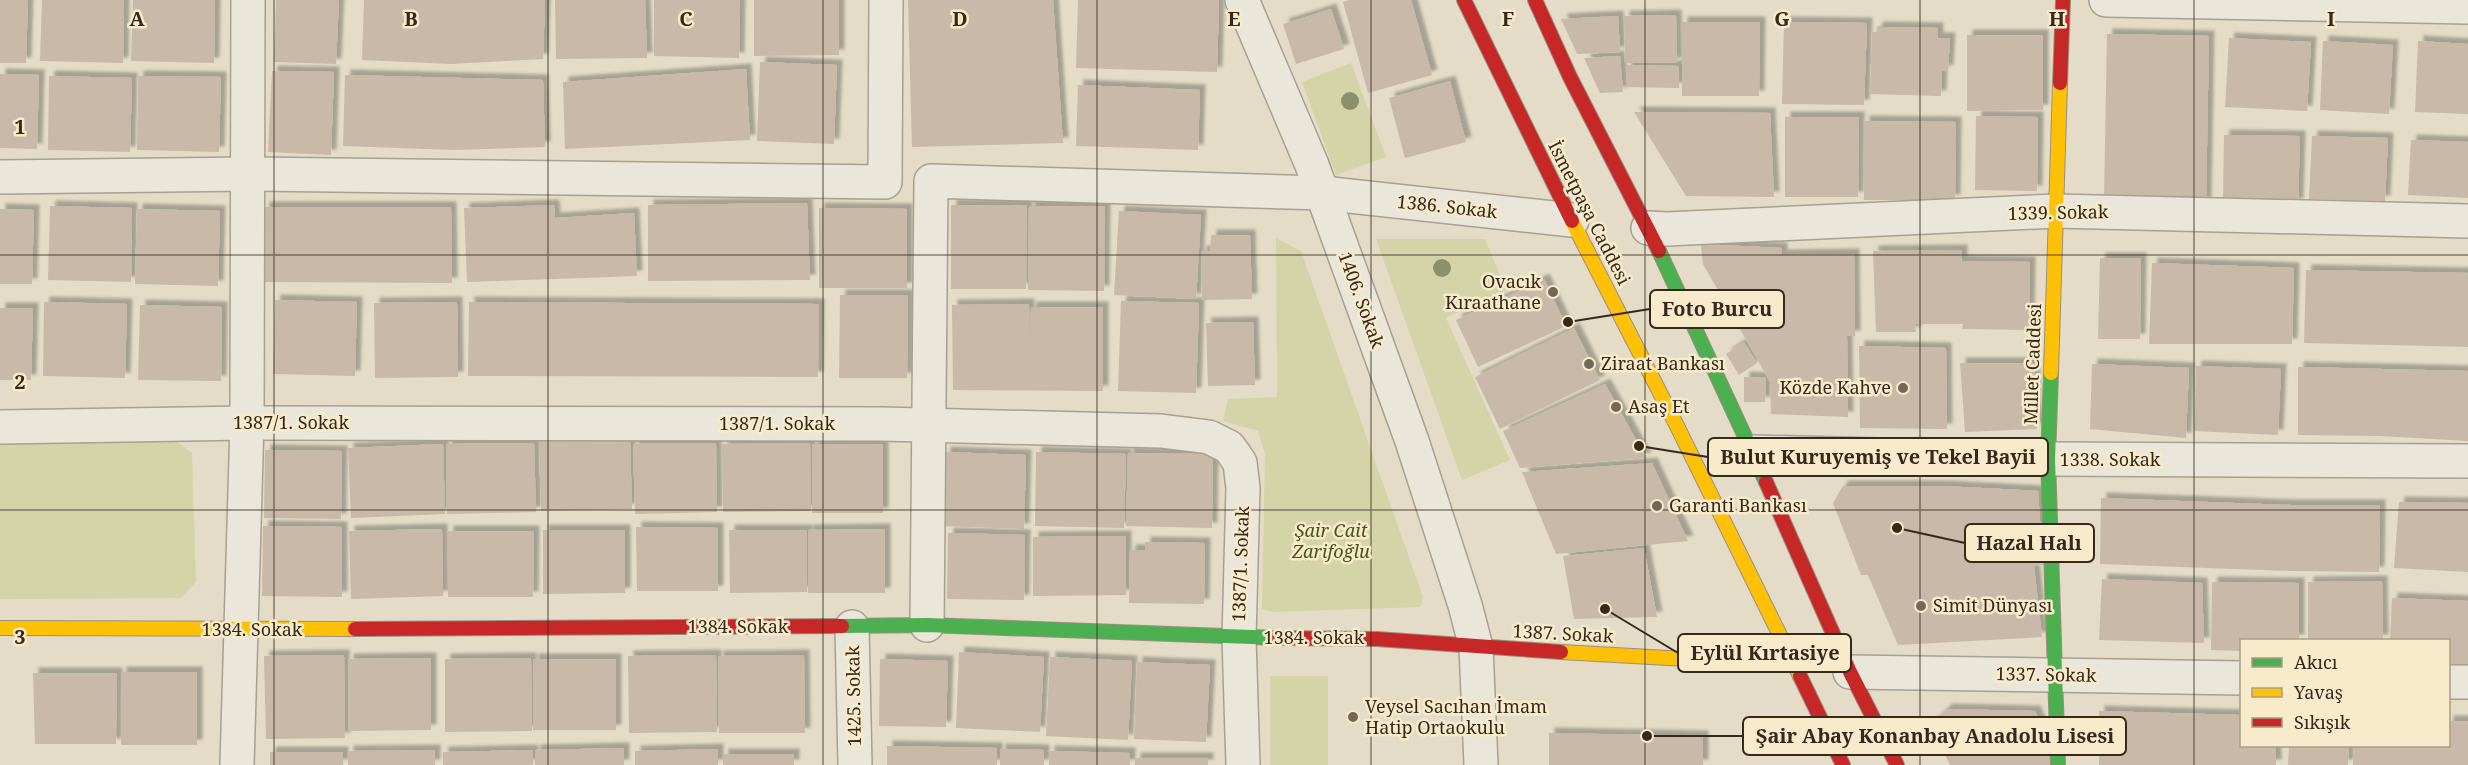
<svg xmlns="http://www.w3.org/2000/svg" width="2468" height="765" viewBox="0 0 2468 765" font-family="'Noto Serif',serif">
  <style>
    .green { fill: #d4d4a8 }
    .building { fill: #c8b9a8; filter: url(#shadow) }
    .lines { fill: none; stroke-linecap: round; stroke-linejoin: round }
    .street-casing { stroke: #a8a091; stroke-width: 36 }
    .fast-casing { stroke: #989081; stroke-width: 16 }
    .slow-casing { stroke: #989081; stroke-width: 16 }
    .jam-casing { stroke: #989081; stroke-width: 16 }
    .street { stroke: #ebe6da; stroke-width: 33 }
    .fast { stroke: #4caf50; stroke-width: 14 }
    .slow { stroke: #ffc107; stroke-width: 14 }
    .jam { stroke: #c62828; stroke-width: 14 }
    .tree { fill: #8d916b }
    .grid { fill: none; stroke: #36281a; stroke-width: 1.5; stroke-opacity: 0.55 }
    .poi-dot { fill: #736757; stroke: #f7ebcb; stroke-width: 2 }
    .labels { text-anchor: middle; stroke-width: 5; stroke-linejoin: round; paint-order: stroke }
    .street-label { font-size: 18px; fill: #36281a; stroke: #f7ebcb }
    .poi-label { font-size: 18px; fill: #36281a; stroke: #f7ebcb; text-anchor: start }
    .park-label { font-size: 18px; font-style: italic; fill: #46541f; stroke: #f7ebcb }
    .grid-label { font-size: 20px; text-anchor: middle; font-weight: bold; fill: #36281a; stroke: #f7ebcb; stroke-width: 5; stroke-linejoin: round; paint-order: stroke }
    .leader { fill: none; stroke: #36281a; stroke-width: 2 }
    .callout-dot { fill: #36281a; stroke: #f7ebcb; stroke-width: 2 }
    .callout { fill: #f7ebcb; stroke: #36281a; stroke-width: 2 }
    .callout-label { font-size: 20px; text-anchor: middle; font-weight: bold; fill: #36281a }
  </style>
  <defs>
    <filter id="shadow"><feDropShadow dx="5.5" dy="-5.5" stdDeviation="1.5" flood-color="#0004"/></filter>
  </defs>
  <rect width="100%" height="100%" fill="#e4dcc7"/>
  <g class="green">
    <polygon points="1351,63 1386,157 1336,175 1302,82"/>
    <polygon points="1276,238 1301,251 1423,597 1420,607 1273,612 1262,609 1265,454 1258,431 1223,421 1228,399 1277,397"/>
    <polygon points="1376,239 1485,239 1506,290 1446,318 1510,460 1462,480"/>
    <polygon points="176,441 192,453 196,582 181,598 0,599 0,443"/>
    <rect x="1270" y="676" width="58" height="89"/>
  </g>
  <g class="building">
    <polygon points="0,0 28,0 26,63 0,63"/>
    <polygon points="42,0 124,0 123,63 40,61"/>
    <polygon points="133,0 215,0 214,63 131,61"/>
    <polygon points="276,0 339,0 336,64 274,62"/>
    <polygon points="364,0 545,0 543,59 451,64 362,60"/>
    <polygon points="555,0 645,0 647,58 556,59"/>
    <polygon points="654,0 740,0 739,58 654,56"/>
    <polygon points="754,0 839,0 839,55 754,56"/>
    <polygon points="908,0 1053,0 1063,143 912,147"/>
    <polygon points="1078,0 1219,0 1217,72 1076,68"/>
    <polygon points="1351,0 1411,0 1432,75 1368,93 1343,2"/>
    <polygon points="1331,9 1344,49 1296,64 1283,24"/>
    <polygon points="1676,15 1677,63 1625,63 1624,16"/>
    <polygon points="1618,16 1620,52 1577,54 1561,19"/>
    <polygon points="1682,22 1760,22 1759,96 1682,96"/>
    <polygon points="1784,22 1867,23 1864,105 1782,104"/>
    <polygon points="1877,27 1938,28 1938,38 1950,38 1948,71 1942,70 1941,96 1870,94 1872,32 1877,32"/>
    <polygon points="2107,34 2209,36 2206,203 2104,200"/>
    <polygon points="1967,35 2043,35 2043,110 1967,111"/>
    <polygon points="2229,38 2311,42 2307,111 2225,107"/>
    <polygon points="2323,41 2393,45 2389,114 2320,110"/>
    <polygon points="2418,41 2468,44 2468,114 2415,112"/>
    <polygon points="1620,56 1623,92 1600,93 1584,58"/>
    <polygon points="760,62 837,65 834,144 757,141"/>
    <polygon points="1626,65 1679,66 1679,88 1626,87"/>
    <polygon points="746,69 750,140 565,149 563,82"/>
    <polygon points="272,71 334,72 331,155 268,152"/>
    <polygon points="0,74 39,75 37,149 0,148"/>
    <polygon points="345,75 543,80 545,147 455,150 343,146"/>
    <polygon points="49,76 132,78 130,152 48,150"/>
    <polygon points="138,76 221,77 219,152 137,150"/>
    <polygon points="1450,81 1466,142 1405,158 1389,98"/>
    <polygon points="1078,85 1200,90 1198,150 1076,146"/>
    <polygon points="1634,112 1770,113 1774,197 1686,196"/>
    <polygon points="1976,116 2038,117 2037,191 1975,190"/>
    <polygon points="1785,117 1859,117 1858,197 1785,197"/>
    <polygon points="1864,121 1956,122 1955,200 1864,200"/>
    <polygon points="2224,135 2300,136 2298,204 2223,202"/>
    <polygon points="2312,136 2388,138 2385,201 2309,199"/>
    <polygon points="2411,140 2468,142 2468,198 2408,195"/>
    <polygon points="807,203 810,280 648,281 648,205"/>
    <polygon points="554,205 555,218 634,213 637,276 467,282 464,208"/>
    <polygon points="951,205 1027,205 1026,289 951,289"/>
    <polygon points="50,206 132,208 131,282 48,280"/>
    <polygon points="1029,206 1105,206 1104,291 1028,290"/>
    <polygon points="264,207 451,207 452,283 263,282"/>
    <polygon points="819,208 907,209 907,288 819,288"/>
    <polygon points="0,209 34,210 32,284 0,284"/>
    <polygon points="137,209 220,211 218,286 135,284"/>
    <polygon points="1119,211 1201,215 1196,299 1114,295"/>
    <polygon points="1211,235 1250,235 1252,299 1202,300 1201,251 1210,251"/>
    <polygon points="1701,244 1782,248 1782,255 1854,254 1855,336 1847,336 1848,417 1771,414 1770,382 1703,264"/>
    <polygon points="1962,250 1962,261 2030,262 2029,330 1962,329 1963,324 1915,324 1916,332 1876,332 1873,251"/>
    <polygon points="2100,258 2141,258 2140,339 2098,339"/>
    <polygon points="2152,263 2294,268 2292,344 2149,344"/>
    <polygon points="2306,270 2468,273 2468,347 2304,343"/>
    <polygon points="1544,279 1566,326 1478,367 1456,320"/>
    <polygon points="840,295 908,295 907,378 839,378"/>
    <polygon points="275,300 357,302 355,376 273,374"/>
    <polygon points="1121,301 1199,303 1196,393 1118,391"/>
    <polygon points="44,302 127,304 125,378 43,376"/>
    <polygon points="457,302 458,377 375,378 374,303"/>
    <polygon points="469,302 819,304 818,377 468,376"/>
    <polygon points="1029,304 1030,381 1031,307 1103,307 1103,391 953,390 952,305"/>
    <polygon points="140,305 222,307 221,381 138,380"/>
    <polygon points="0,308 33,308 31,380 0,380"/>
    <polygon points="1253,322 1255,385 1208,386 1206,323"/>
    <polygon points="1574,328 1600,380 1500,429 1475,377"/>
    <polygon points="1744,342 1757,363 1739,375 1726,354"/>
    <polygon points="1859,346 1946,348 1947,429 1860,428"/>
    <polygon points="1960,363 2034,363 2037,429 1965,432"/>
    <polygon points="2092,364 2189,368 2186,438 2090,429"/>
    <polygon points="2196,366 2281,369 2278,435 2194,431"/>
    <polygon points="2298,367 2468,371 2468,441 2380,436 2298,435"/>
    <polygon points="1744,377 1766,378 1765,402 1744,402"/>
    <polygon points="1605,384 1646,458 1520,468 1503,431"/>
    <polygon points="630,439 632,509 541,511 539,441"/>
    <polygon points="534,443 536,512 447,514 446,444"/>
    <polygon points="716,443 717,512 635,514 633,444"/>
    <polygon points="810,443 811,511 723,512 722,444"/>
    <polygon points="443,444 445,514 351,518 348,448"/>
    <rect x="812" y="444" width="71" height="69"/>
    <polygon points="265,450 342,451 341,519 264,518"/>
    <polygon points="945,452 1026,455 1024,529 942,526"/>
    <polygon points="1036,452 1126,454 1124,528 1035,526"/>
    <polygon points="1128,453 1213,454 1212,528 1126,526"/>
    <polygon points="1652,463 1688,541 1556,554 1522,472"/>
    <polygon points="1843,486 1943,486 2038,491 2043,565 2034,566 2042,637 1898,645 1868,575 1861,575 1833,503"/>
    <polygon points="2101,498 2292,505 2380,505 2379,572 2291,571 2100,564"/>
    <polygon points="2399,502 2468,503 2468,572 2394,568"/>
    <polygon points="263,526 342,527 342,597 262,596"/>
    <polygon points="636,527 718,528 718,591 637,591"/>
    <polygon points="442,529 443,596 351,599 349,531"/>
    <polygon points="885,529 885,593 808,593 808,530"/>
    <polygon points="543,530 625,530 625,593 543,594"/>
    <polygon points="729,530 807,530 807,592 730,593"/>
    <polygon points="448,531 534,531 533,597 448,597"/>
    <polygon points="948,533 1025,535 1024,600 947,599"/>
    <polygon points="1126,536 1126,595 1033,596 1033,537"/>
    <polygon points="1145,542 1205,543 1204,604 1129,603 1130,550 1145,550"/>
    <polygon points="1644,548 1657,617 1574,619 1563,556"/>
    <polygon points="2102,579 2202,583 2204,643 2099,640"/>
    <polygon points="2382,581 2383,640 2308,640 2308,582"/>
    <polygon points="2212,582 2299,583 2299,640 2242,640 2242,651 2211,650"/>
    <polygon points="2392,598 2468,601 2468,666 2448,665 2448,640 2390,640"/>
    <polygon points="959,652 1044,657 1040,732 956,728"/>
    <polygon points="344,655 345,738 266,739 264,656"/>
    <polygon points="716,655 717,732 629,733 628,656"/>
    <polygon points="804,655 805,733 719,733 718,656"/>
    <polygon points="1050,657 1132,661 1128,740 1046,736"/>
    <polygon points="431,658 431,730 348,731 348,659"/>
    <polygon points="531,658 532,731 445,732 445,659"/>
    <rect x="533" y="659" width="83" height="71"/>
    <polygon points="880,659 948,661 946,727 879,726"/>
    <polygon points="1137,662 1210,665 1206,742 1134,739"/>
    <rect x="121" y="672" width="76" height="73"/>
    <polygon points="33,673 117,673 116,744 35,744"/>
    <polygon points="1947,709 2035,711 2055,756 2054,765 1950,765 1930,725"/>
    <polygon points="2099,711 2242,715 2242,746 2276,746 2276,765 2099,765"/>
    <polygon points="2448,721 2468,721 2468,765 2353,765 2353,746 2448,746"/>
    <polygon points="1549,733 1703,736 1703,765 1549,765"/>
    <polygon points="887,746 997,748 997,765 887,765"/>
    <polygon points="2289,746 2349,746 2348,765 2288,765"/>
    <polygon points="624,748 624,765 535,765 535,750"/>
    <polygon points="718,749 718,765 635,765 635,751"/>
    <polygon points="1000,749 1044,750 1044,765 1000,765"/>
    <polygon points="435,750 435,765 348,765 348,751"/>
    <polygon points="533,750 533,765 443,765 443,752"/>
    <polygon points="1049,751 1130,753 1130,765 1049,765"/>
    <rect x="270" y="752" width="73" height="13"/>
    <rect x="723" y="754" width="71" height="11"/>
    <rect x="1135" y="758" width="73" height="7"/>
  </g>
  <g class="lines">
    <g class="street-casing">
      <g id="street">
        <polyline points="1242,0 1312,165 1412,441 1465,605 1476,647 1481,765"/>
        <polyline points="2106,0 2468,7"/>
        <polyline points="0,177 248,174 885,182 886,0"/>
        <polyline points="1648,228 1667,229 2056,211 2468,221"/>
        <polyline points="0,427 247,423 882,424 1161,431 1209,437 1229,447 1234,454 1240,463 1243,488 1239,638 1243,765"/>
        <polyline points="1753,452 2048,459 2468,461"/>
        <polyline points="927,625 931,181 1322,193 1572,220"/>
        <polyline points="852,627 855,765"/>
        <polyline points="1850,672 2242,678"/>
        <polyline points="2448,682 2468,682"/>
        <polyline points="237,765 247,423 248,0"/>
      </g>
    </g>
    <g class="fast-casing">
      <g id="fast">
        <polyline points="1659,251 1766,482"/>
        <polyline points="2051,373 2048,459 2058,765"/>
        <polyline points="842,626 927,625 1277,638"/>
      </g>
    </g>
    <g class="slow-casing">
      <g id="slow">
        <polyline points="1572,221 1677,426 1800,676"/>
        <polyline points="2051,373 2060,83"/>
        <polyline points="0,628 355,629"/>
        <polyline points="1561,652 1793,665"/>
      </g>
    </g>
    <g class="jam-casing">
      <g id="jam">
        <polyline points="1464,0 1572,221"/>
        <polyline points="1535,0 1570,77 1659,251"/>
        <polyline points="2060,83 2063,0"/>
        <polyline points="1766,482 1850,672 1897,765"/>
        <polyline points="355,629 842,626"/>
        <polyline points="1277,638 1377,639 1561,652"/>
        <polyline points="1800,676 1843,765"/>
      </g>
    </g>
    <use href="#street" class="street"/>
    <use href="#fast" class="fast"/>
    <use href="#slow" class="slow"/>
    <use href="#jam" class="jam"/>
  </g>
  <g class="tree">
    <circle cx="1350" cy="101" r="9"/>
    <circle cx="1442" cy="268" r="9"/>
  </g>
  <path class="grid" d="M 274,0 L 274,765M 548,0 L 548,765M 823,0 L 823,765M 1097,0 L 1097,765M 1371,0 L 1371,765M 1645,0 L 1645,765M 1920,0 L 1920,765M 2194,0 L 2194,765M 0,255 L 2468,255M 0,510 L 2468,510"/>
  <g class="poi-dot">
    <circle cx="1553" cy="292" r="6"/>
    <circle cx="1589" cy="364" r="6"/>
    <circle cx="1903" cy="388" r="6"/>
    <circle cx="1616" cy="407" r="6"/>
    <circle cx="1657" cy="506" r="6"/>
    <circle cx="1921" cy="606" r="6"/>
    <circle cx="1353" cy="717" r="6"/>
  </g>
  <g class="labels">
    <g class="street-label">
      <text transform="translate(1447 207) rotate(6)" y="6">1386. Sokak</text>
      <text transform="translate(1589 213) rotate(63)" y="6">İsmetpaşa Caddesi</text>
      <text transform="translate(2058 213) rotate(-1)" y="6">1339. Sokak</text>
      <text transform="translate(1361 300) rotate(70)" y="6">1406. Sokak</text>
      <text transform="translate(2033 364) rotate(-88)" y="6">Millet Caddesi</text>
      <text x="291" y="429">1387/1. Sokak</text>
      <text x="777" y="430">1387/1. Sokak</text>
      <text x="2110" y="466">1338. Sokak</text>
      <text transform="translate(1241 564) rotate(-88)" y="6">1387/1. Sokak</text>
      <text x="738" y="633">1384. Sokak</text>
      <text x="252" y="636">1384. Sokak</text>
      <text transform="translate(1563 634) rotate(3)" y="6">1387. Sokak</text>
      <text x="1314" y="644">1384. Sokak</text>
      <text transform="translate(2046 675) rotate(1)" y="6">1337. Sokak</text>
      <text transform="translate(854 696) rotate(-91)" y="6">1425. Sokak</text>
    </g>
    <g class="poi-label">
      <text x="1541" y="288" text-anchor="end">Ovacık<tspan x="1541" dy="21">Kıraathane</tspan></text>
      <text x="1601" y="370">Ziraat Bankası</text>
      <text x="1891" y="394" text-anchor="end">Közde Kahve</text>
      <text x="1628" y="413">Asaş Et</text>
      <text x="1669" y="512">Garanti Bankası</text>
      <text x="1933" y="612">Simit Dünyası</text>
      <text x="1365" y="713">Veysel Sacıhan İmam<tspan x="1365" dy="21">Hatip Ortaokulu</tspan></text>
    </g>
    <g class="park-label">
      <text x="1331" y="537">Şair Cait<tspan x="1331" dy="21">Zarifoğlu</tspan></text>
    </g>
  </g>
  <g class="grid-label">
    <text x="137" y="26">A</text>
    <text x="411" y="26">B</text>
    <text x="686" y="26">C</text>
    <text x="960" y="26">D</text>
    <text x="1234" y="26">E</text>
    <text x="1508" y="26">F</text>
    <text x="1782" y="26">G</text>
    <text x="2057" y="26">H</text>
    <text x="2331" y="26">I</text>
    <text x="20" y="134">1</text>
    <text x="20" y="389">2</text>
    <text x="20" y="644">3</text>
  </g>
  <path class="leader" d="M1568 322L1650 309M1639 446L1708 457M1897 528L1965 543M1605 609L1678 653M1647 736L1743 736"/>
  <g class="callout-dot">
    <circle cx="1568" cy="322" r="6"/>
    <circle cx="1639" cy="446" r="6"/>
    <circle cx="1897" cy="528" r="6"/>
    <circle cx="1605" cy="609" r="6"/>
    <circle cx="1647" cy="736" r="6"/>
  </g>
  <g class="callout">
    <rect x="1650" y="290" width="134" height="38" rx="6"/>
    <rect x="1708" y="438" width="340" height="38" rx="6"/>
    <rect x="1965" y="524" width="129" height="38" rx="6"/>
    <rect x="1678" y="634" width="173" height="38" rx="6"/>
    <rect x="1743" y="717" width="383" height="38" rx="6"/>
  </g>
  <g class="callout-label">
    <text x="1717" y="316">Foto Burcu</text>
    <text x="1878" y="464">Bulut Kuruyemiş ve Tekel Bayii</text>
    <text x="2029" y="550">Hazal Halı</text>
    <text x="1765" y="660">Eylül Kırtasiye</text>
    <text x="1935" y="743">Şair Abay Konanbay Anadolu Lisesi</text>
  </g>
  <rect x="2240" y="639" width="210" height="108" fill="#f7ebcb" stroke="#aa9d84" stroke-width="1.5"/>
  <rect x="2252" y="658" width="30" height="9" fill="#4caf50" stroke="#aa9d84" stroke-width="1.5"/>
  <text x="2294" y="669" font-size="18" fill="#36281a">Akıcı</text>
  <rect x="2252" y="688" width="30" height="9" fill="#ffc107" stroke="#aa9d84" stroke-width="1.5"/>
  <text x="2294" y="699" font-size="18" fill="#36281a">Yavaş</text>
  <rect x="2252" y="718" width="30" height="9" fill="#c62828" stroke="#aa9d84" stroke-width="1.5"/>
  <text x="2294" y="729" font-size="18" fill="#36281a">Sıkışık</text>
</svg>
